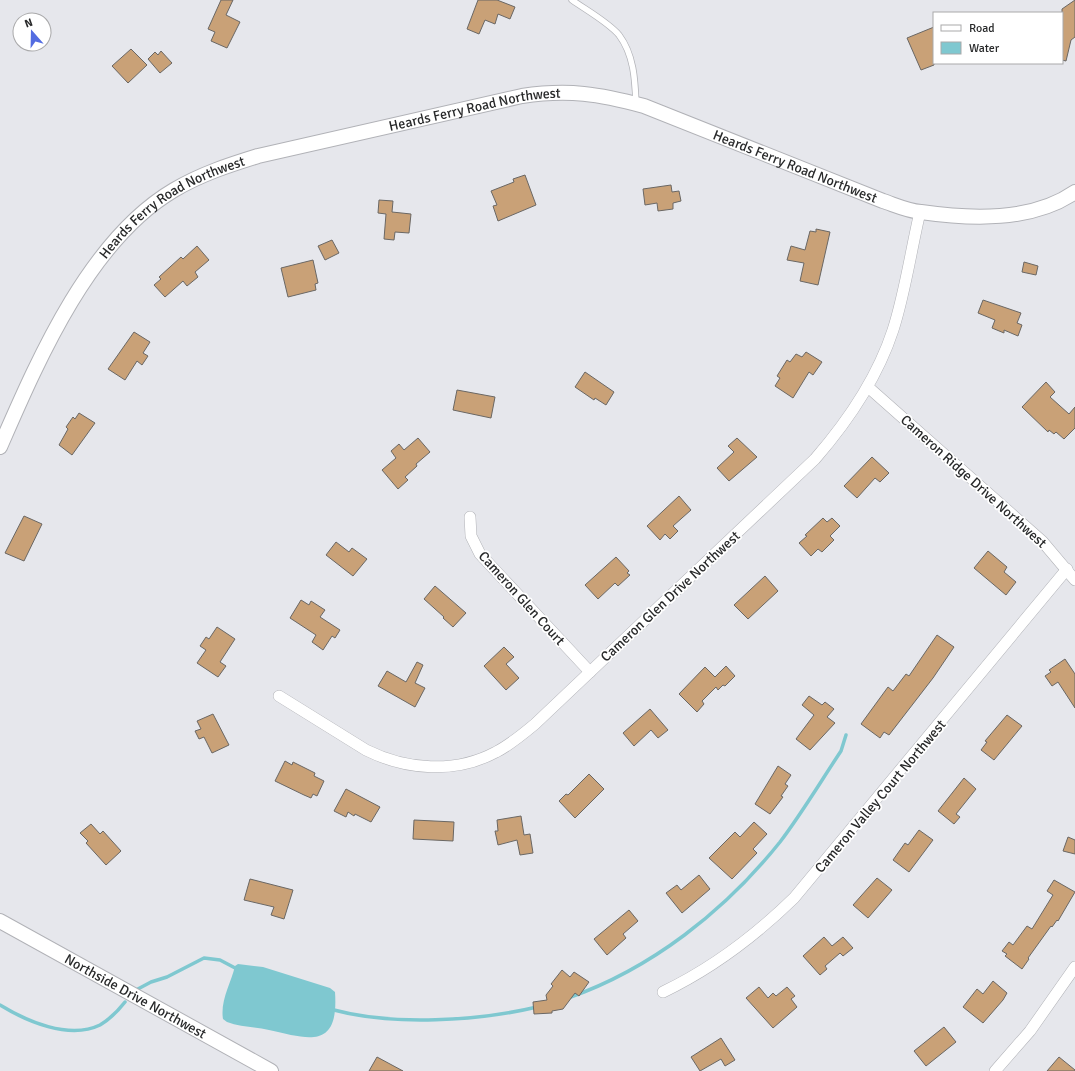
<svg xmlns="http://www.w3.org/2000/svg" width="1075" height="1071" viewBox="0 0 1075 1071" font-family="Signika,sans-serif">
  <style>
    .water { fill: #7fc8d0 }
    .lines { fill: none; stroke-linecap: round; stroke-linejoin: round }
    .stream { stroke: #7fc8d0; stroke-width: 3.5 }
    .building { fill: #c9a177; stroke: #6a6764 }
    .service-casing { stroke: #b1b2b7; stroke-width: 7 }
    .minor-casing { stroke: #b1b2b7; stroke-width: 12 }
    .tertiary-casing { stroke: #b1b2b7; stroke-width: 16 }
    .service { stroke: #fff; stroke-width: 5.5 }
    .minor { stroke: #fff; stroke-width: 11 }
    .tertiary { stroke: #fff; stroke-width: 14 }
    .labels { text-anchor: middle; stroke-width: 3.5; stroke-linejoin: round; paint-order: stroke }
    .street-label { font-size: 14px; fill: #28292a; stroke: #fff }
  </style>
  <rect width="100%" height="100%" fill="#e6e7ec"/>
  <path class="water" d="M 238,964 L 263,967 L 330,988 L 335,992 C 339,1050 309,1039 269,1030 C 255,1027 240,1027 227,1022 L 223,1019 C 220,1001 231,983 235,966 Z"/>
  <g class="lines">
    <g class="stream">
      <polyline points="136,990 151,982 167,977 204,958 220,960 237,969"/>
      <path d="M 568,998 C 651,969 725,911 780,842 C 802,813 821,781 841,751 L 846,735"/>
      <path d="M 0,1005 C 26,1021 69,1040 100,1025 C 110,1019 118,1011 125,1002"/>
      <path d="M 334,1010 C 393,1026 478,1021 537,1007"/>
    </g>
  </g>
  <g class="building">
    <polygon points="221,0 233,0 226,15 240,22 227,48 211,41 215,32 208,29"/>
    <polygon points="478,0 497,0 515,7 510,19 498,14 495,24 485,20 479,34 467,29"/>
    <polygon points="1075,0 1075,37 1071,40 1066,61 1062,60 1062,9"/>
    <polygon points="934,27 934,65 921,70 907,38"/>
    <polygon points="131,49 147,65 128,83 112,66"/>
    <polygon points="161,51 172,63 160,73 148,59 155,52 158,55"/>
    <polygon points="525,175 536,205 498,221 493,206 497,205 491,191 514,182 513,179"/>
    <polygon points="671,185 672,192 679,191 681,201 673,203 673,209 658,211 657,203 645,205 643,189"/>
    <polygon points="379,200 393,201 392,212 411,214 409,233 395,232 394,240 384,239 386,214 378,213"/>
    <polygon points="816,229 830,232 818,285 800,281 804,263 787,260 791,246 805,250 810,231 816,232"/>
    <polygon points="332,240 339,253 325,260 318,246"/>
    <polygon points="197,246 209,260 195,272 198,277 187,286 183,281 165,297 154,285 161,279 159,277 181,257 183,259"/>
    <polygon points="313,260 318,283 315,284 316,290 288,297 281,268"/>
    <polygon points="1024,262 1038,266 1036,275 1022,272"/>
    <polygon points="983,300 1021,313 1017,323 1022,325 1018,336 1004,330 1004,333 992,328 995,320 978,313"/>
    <polygon points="134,332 150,342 143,353 148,356 142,365 137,361 125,380 108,369"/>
    <polygon points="806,352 822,362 813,375 809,372 793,398 775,386 780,378 777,376 787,360 790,362 796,354 802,357"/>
    <polygon points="585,372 614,392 606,405 595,398 594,400 575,387"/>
    <polygon points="1046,382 1055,392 1050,397 1069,414 1075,407 1075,428 1064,439 1056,432 1054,434 1049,430 1048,432 1022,407"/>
    <polygon points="457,390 495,397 491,418 453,410"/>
    <polygon points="79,413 95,423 72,455 59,445 68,429 66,427 73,417 75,419"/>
    <polygon points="418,438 430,452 416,464 417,466 405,477 408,480 398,489 382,470 396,458 391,451 399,444 404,450"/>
    <polygon points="737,438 757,457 729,481 717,468 734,452 728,446"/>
    <polygon points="872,457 889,473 880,482 875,478 857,498 844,486"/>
    <polygon points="679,496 691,510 673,526 678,531 670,539 665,534 660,540 647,526"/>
    <polygon points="24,516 42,524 24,561 5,553"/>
    <polygon points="823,518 827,522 832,518 840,526 830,536 834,540 822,552 818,549 811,556 799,543 807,536 805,535"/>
    <polygon points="336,542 349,552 352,548 367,559 353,576 326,555"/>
    <polygon points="988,551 1007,567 1004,572 1016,582 1006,595 974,568"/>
    <polygon points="616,557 629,571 627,573 630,575 618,586 615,583 598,599 585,585"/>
    <polygon points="765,576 778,591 748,619 734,605"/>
    <polygon points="435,586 466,613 453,627 443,618 444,617 424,599"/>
    <polygon points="301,600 309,605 311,601 325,610 320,617 340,630 335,638 332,636 323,650 312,642 316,635 290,618"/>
    <polygon points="217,627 235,639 220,662 226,666 218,677 197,663 206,650 200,646 206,637 209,639"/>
    <polygon points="937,635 954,647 933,678 889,735 884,732 880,738 861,724 888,687 893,691 906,674 909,676"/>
    <polygon points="504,647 514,657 506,664 519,678 506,690 484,666"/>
    <polygon points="1065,659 1075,674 1075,708 1058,682 1052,686 1045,676 1051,672 1049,670"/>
    <polygon points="417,662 423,665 415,683 425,688 415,707 378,686 387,671 406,682"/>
    <polygon points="726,666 735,676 725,686 723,685 718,690 716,687 702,701 704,704 697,712 679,694 705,667 715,677"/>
    <polygon points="809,696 822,705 825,702 834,709 827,717 835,723 810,750 796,739 814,715 802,705"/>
    <polygon points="650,709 668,730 658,738 651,730 634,746 623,733"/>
    <polygon points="213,714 229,745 212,753 204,737 199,739 195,731 201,729 197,721"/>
    <polygon points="1007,715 1022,726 994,760 981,750 987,742 985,741"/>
    <polygon points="285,761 292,765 293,762 315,773 314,776 324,781 317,796 313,794 311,798 304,795 275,781"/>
    <polygon points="778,766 791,775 785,784 788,786 781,796 783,797 770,814 755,804"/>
    <polygon points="589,774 604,789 575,818 559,801 566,794 568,795"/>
    <polygon points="964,778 976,789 956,814 960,817 954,824 938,811"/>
    <polygon points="346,789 380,807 371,822 355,814 354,816 348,812 346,817 334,811"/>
    <polygon points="521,816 524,835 530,834 533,853 520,855 517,840 498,845 495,831 498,831 497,820"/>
    <polygon points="414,820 454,822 453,841 413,839"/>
    <polygon points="754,822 767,834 753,849 757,853 732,879 709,858 735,832 740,837"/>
    <polygon points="91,824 100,834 103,831 121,851 106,865 86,843 88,841 80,833"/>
    <polygon points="919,830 933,840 909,872 893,860 905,843 908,845"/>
    <polygon points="1068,837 1075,840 1075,854 1063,851"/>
    <polygon points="699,875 710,889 682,913 666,893 677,885 681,890"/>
    <polygon points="877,878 892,890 868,918 853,905"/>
    <polygon points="250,879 293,890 284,919 271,915 274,907 244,900"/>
    <polygon points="1054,880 1075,892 1058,921 1057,920 1052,927 1051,926 1028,958 1029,959 1022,969 1005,956 1007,954 1002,951 1009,942 1013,945 1027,926 1032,929 1053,895 1047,891"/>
    <polygon points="629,910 638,921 623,934 626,938 607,955 594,939"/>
    <polygon points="824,937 832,946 843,937 853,948 843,956 840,953 825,966 827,969 820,975 803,956"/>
    <polygon points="562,970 570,977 574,972 589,982 579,996 575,993 563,1009 552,1011 552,1013 534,1014 533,1002 547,1000 546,995 553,986 551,984"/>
    <polygon points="993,981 1007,993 1003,1000 983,1023 963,1007 977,989 983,994"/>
    <polygon points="759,987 768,998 773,993 776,996 787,987 795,996 791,999 797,1007 773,1028 746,998"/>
    <polygon points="944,1027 956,1042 926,1066 914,1051"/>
    <polygon points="721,1038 735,1060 725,1066 721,1059 700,1071 691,1057"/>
    <polygon points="377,1057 403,1071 369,1071"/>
    <polygon points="1059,1057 1075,1070 1075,1071 1047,1071"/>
  </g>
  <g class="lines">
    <g class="service-casing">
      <path id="service" d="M 572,0 C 586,10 608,22 619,35 C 634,55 635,80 636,103"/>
    </g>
    <g class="minor-casing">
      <g id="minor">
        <polyline points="868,387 1042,541 1075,580"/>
        <polyline points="470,517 471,536 480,554 590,672"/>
        <path d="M 279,696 L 366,750 C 406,770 455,774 496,752 C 510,745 523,734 535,724 L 815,459 C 848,421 877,379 893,330 C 905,293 911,250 920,212"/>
        <path d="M 663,992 C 713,968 755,936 794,898 L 1067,569"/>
        <polyline points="995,1071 1030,1031 1075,967"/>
      </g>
    </g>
    <g class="tertiary-casing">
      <g id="tertiary">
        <path id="s1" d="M 0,447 C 38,360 89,240 174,190 C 201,174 229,165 258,156 L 522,96 C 569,89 599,94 644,106 L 883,201 C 895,205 908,211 921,212 C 970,219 1032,222 1075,192"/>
        <path id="s2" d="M 0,921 L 271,1071"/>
      </g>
    </g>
    <use href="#service" class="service"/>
    <use href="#minor" class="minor"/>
    <use href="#tertiary" class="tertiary"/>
  </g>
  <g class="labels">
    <g class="street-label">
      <text dy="5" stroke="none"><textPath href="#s1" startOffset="628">Heards Ferry Road Northwest</textPath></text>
      <text dy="5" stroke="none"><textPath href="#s1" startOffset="963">Heards Ferry Road Northwest</textPath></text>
      <text dy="5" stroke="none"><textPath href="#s1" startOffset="304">Heards Ferry Road Northwest</textPath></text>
      <text transform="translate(974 481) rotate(42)" y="5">Cameron Ridge Drive Northwest</text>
      <text transform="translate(670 596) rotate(-43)" y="5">Cameron Glen Drive Northwest</text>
      <text transform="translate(522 598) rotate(48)" y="5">Cameron Glen Court</text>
      <text transform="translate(880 796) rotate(-50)" y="5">Cameron Valley Court Northwest</text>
      <text dy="5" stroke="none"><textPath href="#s2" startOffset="155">Northside Drive Northwest</textPath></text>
    </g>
  </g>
  <rect x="933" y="12" width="130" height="52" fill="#ffffff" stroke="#a9a9aa"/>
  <rect x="941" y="25" width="20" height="6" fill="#ffffff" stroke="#a9a9aa"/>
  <text x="969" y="32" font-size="12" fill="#28292a">Road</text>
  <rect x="941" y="42" width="20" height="12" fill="#7fc8d0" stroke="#a9a9aa"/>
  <text x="969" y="52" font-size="12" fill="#28292a">Water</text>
  <g transform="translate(32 32) rotate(340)"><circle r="19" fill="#ffffff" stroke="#a9a9aa"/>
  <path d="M0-3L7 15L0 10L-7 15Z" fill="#536ce1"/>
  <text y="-6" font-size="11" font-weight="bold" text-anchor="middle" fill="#28292a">N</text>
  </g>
</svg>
